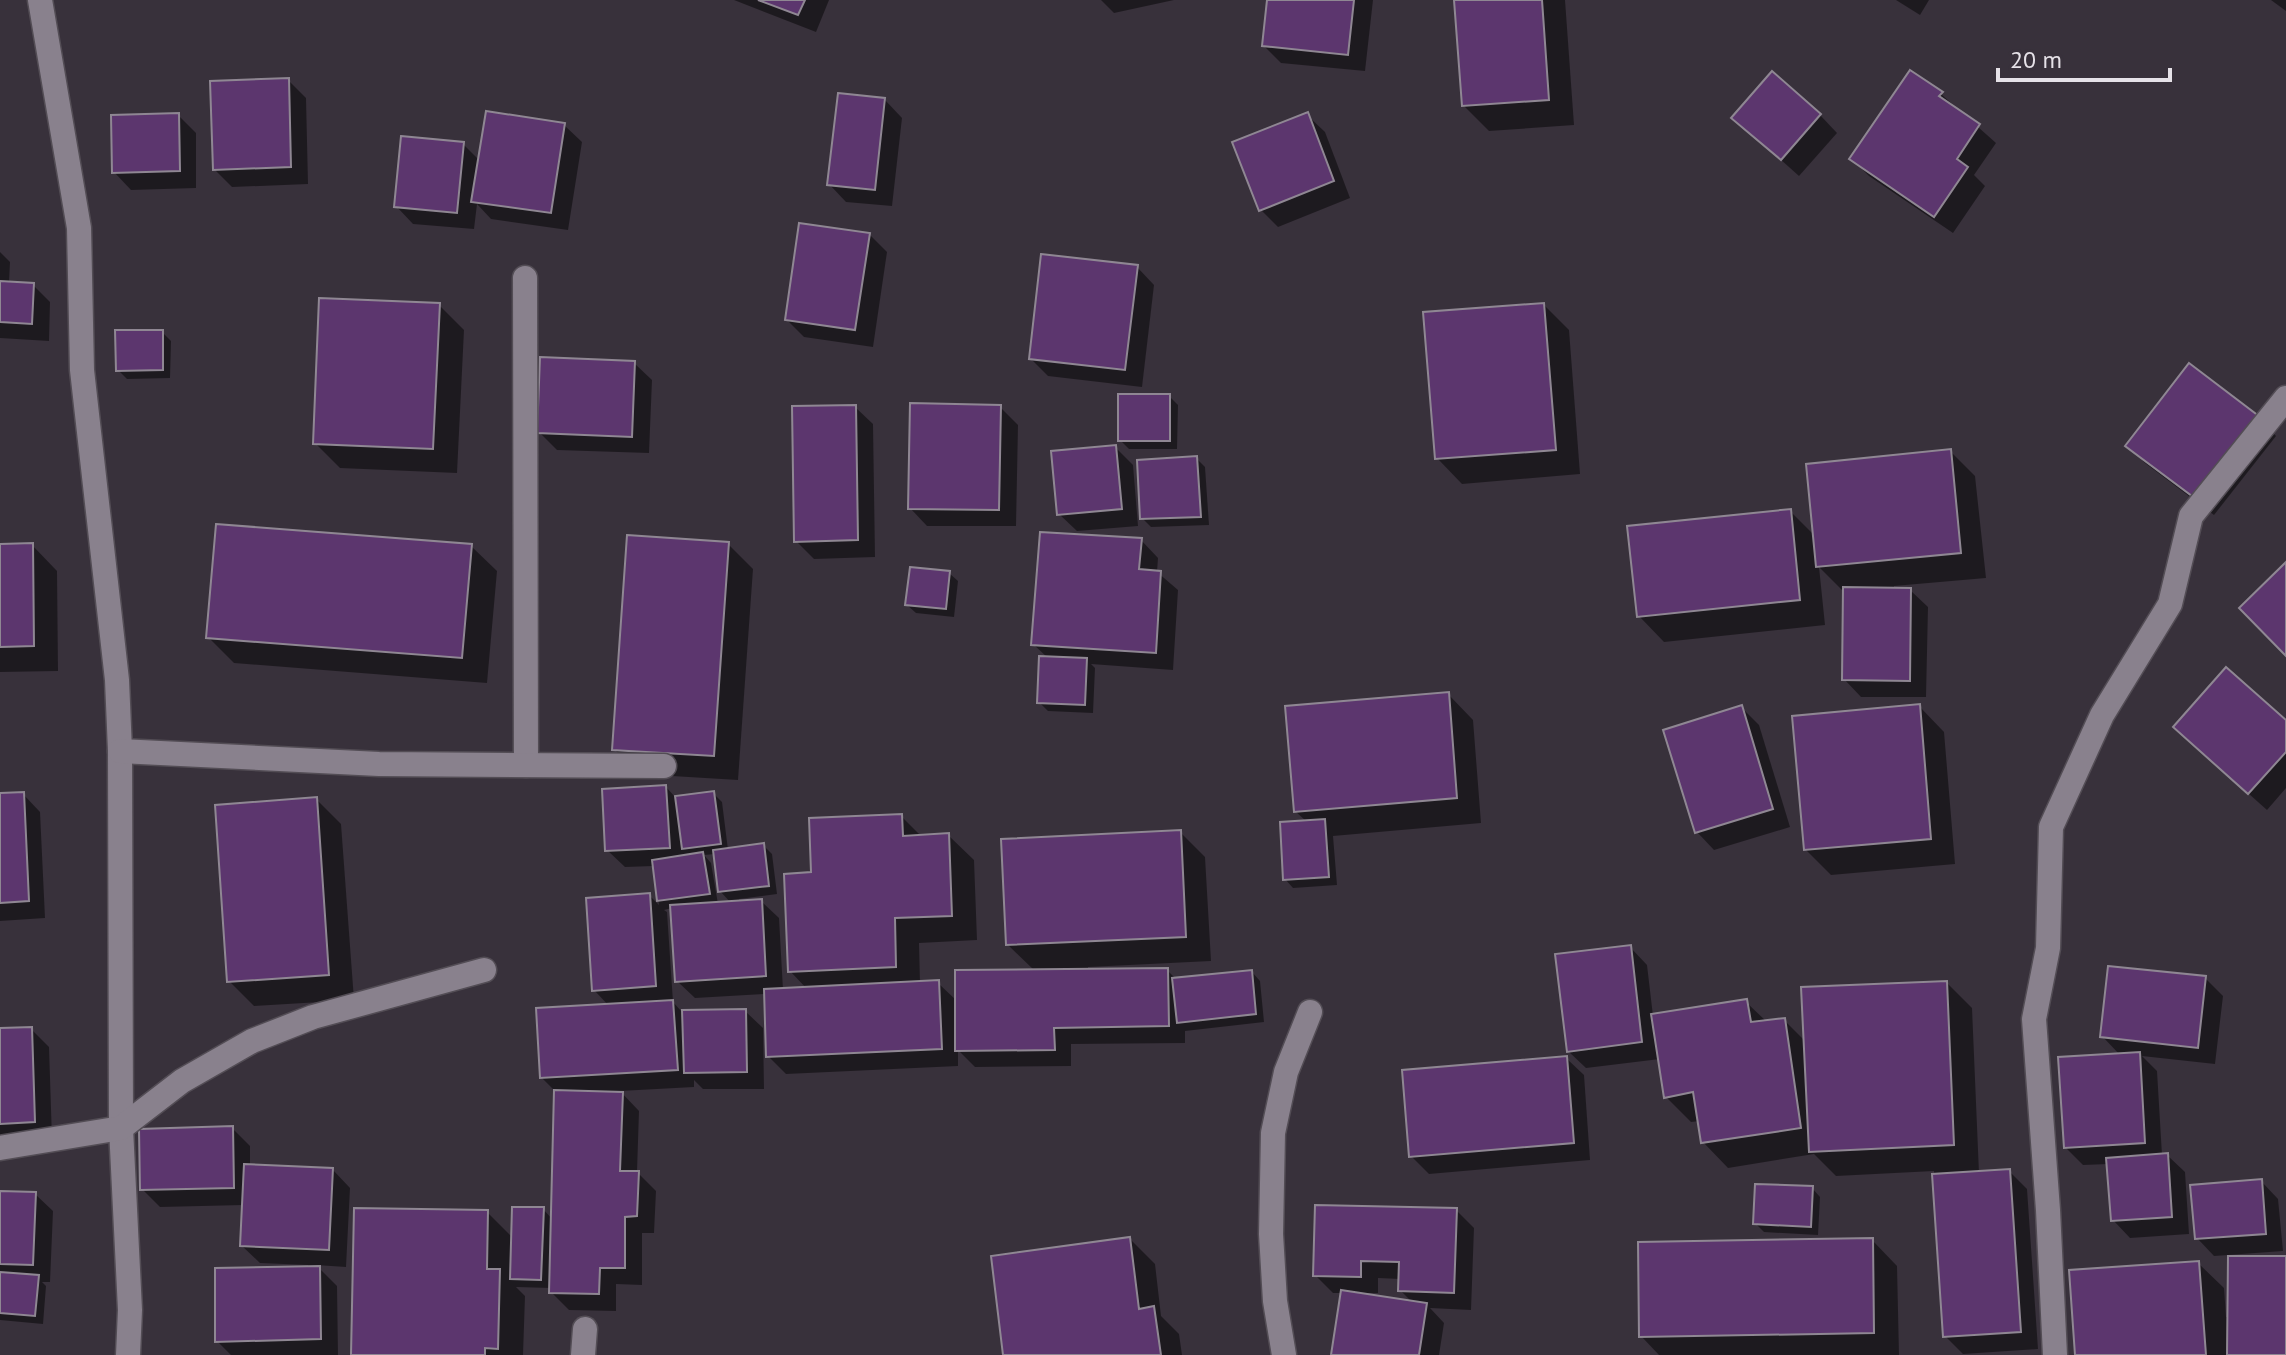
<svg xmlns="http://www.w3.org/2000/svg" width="2286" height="1355" viewBox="0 0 2286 1355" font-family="'PT Sans',sans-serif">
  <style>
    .shadow { fill: #0007; fill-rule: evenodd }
    .building { fill: #5c366e; stroke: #8f8793; stroke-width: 2 }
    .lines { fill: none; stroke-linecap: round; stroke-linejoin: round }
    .minor-casing { stroke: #534d55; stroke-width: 27 }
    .minor { stroke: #89818d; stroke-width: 24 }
  </style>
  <rect width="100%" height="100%" fill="#38313b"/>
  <g class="shadow">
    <polygon points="734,0 829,0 816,32"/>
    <polygon points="1101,0 1174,0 1114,13"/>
    <polygon points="1269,0 1373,0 1365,71 1281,63 1264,46"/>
    <polygon points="1456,0 1565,0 1574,125 1489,131 1464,106"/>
    <polygon points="1896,0 1929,0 1920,15"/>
    <polygon points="2271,0 2286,0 2286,11"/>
    <polygon points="288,80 306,98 308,184 232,187 214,169"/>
    <polygon points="1941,94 1996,143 1974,175 1985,186 1953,233 1869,176 1851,158"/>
    <polygon points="885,100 902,118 892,206 846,202 829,184"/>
    <polygon points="178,115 196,133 196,188 131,190 114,172"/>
    <polygon points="1307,115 1325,132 1350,198 1278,227 1260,209"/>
    <polygon points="1820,115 1837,133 1799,176 1734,118"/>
    <polygon points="564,125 582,142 568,230 491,219 477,204 474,229 413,224 396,206 463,144 480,161"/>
    <polygon points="869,234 887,252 873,347 804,337 787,320"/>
    <polygon points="0,252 10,262 9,283 33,285 50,302 49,341 0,338"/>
    <polygon points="1137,267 1154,285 1142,387 1048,376 1031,359"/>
    <polygon points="439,305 464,330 457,473 340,468 315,443"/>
    <polygon points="1544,305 1569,330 1580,474 1462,484 1437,458"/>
    <polygon points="162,332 171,341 170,378 127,379 118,370"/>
    <polygon points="634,363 652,380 649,453 557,450 539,432"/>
    <polygon points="1169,396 1178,405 1177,449 1129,449 1120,440"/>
    <polygon points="855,407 873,424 875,557 814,559 796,541"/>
    <polygon points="1000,407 1018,425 1016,526 927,526 910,508"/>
    <polygon points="2259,418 2276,436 2214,515 2145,463 2128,446"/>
    <polygon points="1115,447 1133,465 1138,526 1077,531 1059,514"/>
    <polygon points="1950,451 1975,476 1986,578 1894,586 1894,589 1910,590 1928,607 1926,697 1861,697 1844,679 1843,591 1819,567 1825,625 1664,642 1639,616 1790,511 1815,536"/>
    <polygon points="1196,458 1205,467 1209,525 1151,527 1142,518"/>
    <polygon points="1141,540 1158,558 1157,572 1178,590 1173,670 1091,664 1095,668 1093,713 1048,711 1039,702 1048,658 1033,644"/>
    <polygon points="728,544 753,569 738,780 639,774 614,749"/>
    <polygon points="32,545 57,571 58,671 0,672 0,546"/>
    <polygon points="471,546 497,571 487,683 234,663 209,638"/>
    <polygon points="949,573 958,581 954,617 916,613 907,605"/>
    <polygon points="1448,694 1473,720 1481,823 1333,836 1337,885 1293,888 1285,879 1307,822 1295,811"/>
    <polygon points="1919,706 1944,732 1955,864 1831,875 1805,849"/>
    <polygon points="1741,707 1759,725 1790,827 1714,850 1697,832"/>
    <polygon points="2286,723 2286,788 2267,810 2193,744"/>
    <path d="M 666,787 L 676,798 L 713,793 L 722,802 L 728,850 L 763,845 L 772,854 L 777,894 L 739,899 L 740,902 L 761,901 L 779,918 L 783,990 L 807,989 L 790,971 L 813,874 L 901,816 L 922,837 L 948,835 L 974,860 L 977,940 L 919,943 L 920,983 L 938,983 L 957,1001 L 1035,971 L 1008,945 L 1180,832 L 1205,857 L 1211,961 L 1088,967 L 1088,971 L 1167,970 L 1176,979 L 1252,972 L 1260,981 L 1264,1022 L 1185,1031 L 1185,1043 L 1071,1044 L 1071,1066 L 975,1067 L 958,1050 L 958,1066 L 786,1074 L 768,1056 L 766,994 L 695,998 L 677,981 L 672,908 L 664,910 L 667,912 L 673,1002 L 682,1012 L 745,1011 L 763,1028 L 764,1089 L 703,1089 L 694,1080 L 694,1087 L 620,1091 L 639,1111 L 637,1172 L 656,1191 L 654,1233 L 642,1233 L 642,1285 L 616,1284 L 616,1311 L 569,1310 L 551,1292 L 551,1288 L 516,1287 L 525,1296 L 523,1355 L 353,1355 L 487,1212 L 513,1238 L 543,1209 L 553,1220 L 556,1092 L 542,1078 L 609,1006 L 594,990 L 649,895 L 659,905 L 654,866 L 625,867 L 607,850 ZM 715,854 L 720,891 L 731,903 L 718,904 L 711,863 L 704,855 Z"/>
    <polygon points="23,794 40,812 45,918 0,921 0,795"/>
    <polygon points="316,799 341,824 354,1000 254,1006 229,981"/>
    <polygon points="1630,947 1647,965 1653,1016 1746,1002 1767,1022 1784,1020 1806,1042 1947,983 1972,1008 1979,1173 2009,1171 2027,1189 2038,1349 1963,1354 1945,1336 1934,1171 1836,1176 1814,1154 1728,1168 1703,1142 1700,1121 1691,1122 1666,1097 1660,1059 1586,1068 1568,1051"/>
    <polygon points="2205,978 2223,996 2215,1064 2142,1056 2157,1071 2162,1155 2167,1155 2185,1172 2189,1234 2130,1238 2113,1220 2109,1164 2083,1165 2066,1148 2120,1055 2102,1036"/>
    <polygon points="31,1029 49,1047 52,1139 0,1142 0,1030"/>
    <polygon points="1566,1058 1584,1075 1590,1160 1429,1174 1411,1156"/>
    <polygon points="232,1128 250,1146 250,1167 333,1170 350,1188 346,1267 316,1265 337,1286 338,1355 231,1355 217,1341 308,1268 308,1265 260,1263 242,1246 244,1205 160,1207 142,1189"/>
    <polygon points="2261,1181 2278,1199 2283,1251 2214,1256 2197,1238"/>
    <polygon points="1812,1188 1820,1197 1818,1235 1764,1232 1755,1223"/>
    <polygon points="0,1193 35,1194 53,1211 50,1282 42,1282 46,1286 43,1324 0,1320"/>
    <path d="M 1456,1210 L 1474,1228 L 1471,1310 L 1430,1308 L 1444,1323 L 1439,1355 L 1334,1355 L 1343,1293 L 1333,1293 L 1315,1275 ZM 1378,1278 L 1400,1279 L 1400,1290 L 1413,1303 L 1365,1296 L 1365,1293 L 1378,1293 Z"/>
    <polygon points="1130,1239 1155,1264 1161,1316 1179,1334 1182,1355 1005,1355"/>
    <polygon points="1872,1240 1897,1266 1899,1355 1659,1355 1641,1336"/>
    <polygon points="2286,1258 2286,1355 2077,1355 2198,1263 2224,1288 2226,1317 2229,1317"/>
  </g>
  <g class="building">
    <polygon points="758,0 805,0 798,15"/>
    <polygon points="1267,0 1354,0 1348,55 1262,46"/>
    <polygon points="1454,0 1542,0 1549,100 1462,106"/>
    <polygon points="1910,70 1943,92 1939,96 1980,124 1957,159 1968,167 1934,217 1849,159"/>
    <polygon points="1772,71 1821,114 1781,160 1731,118"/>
    <polygon points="289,78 291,167 213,170 210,81"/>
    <polygon points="838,93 885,98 875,190 827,185"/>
    <polygon points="486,111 565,123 551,213 471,202"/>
    <polygon points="1308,112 1334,181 1259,211 1232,142"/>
    <polygon points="179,113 180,171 112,173 111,115"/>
    <polygon points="401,136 464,142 457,213 394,207"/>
    <polygon points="799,223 870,233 855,330 785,320"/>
    <polygon points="1041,254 1138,265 1125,370 1029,359"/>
    <polygon points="0,281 34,283 32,324 0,322"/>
    <polygon points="319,298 440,303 433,449 313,444"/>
    <polygon points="1544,303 1556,450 1435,459 1423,312"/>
    <polygon points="115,330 163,330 163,370 116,371"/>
    <polygon points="540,357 635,361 632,437 537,433"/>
    <polygon points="2189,363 2260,417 2196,499 2125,446"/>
    <rect x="1118" y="394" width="52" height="47"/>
    <polygon points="910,403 1001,405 999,510 908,509"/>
    <polygon points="856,405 858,540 794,542 792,406"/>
    <polygon points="1116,445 1122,509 1057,515 1051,451"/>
    <polygon points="1951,449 1961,553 1816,567 1806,464"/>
    <polygon points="1197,456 1201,517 1140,519 1137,460"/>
    <polygon points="1791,509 1800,600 1637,617 1627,526"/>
    <polygon points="216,524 472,544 462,658 206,638"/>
    <polygon points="1040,532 1142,538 1139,569 1161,571 1156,653 1031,645"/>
    <polygon points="627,535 729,542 714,756 612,750"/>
    <polygon points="33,543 34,646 0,647 0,544"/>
    <polygon points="2286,562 2286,656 2239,608"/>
    <polygon points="910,567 950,571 946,609 905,605"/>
    <polygon points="1843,587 1911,588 1910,681 1842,680"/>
    <polygon points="1039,656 1087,658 1085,705 1037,703"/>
    <polygon points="2226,667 2286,720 2286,752 2248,794 2173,727"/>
    <polygon points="1449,692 1457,798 1294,812 1285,706"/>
    <polygon points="1920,704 1931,839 1804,850 1792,716"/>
    <polygon points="1742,705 1773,809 1695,833 1663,730"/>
    <polygon points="666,785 670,848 605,851 602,789"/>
    <polygon points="714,791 721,844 682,849 675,796"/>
    <polygon points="24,792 29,901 0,903 0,793"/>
    <polygon points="317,797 329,975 227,982 215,805"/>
    <polygon points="902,814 903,836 949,833 952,916 895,918 896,967 788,972 784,874 811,872 809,818"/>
    <polygon points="1325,819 1329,877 1283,880 1280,822"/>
    <polygon points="1181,830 1186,937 1006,945 1001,839"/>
    <polygon points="764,843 769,886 718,892 713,850"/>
    <polygon points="703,852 710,894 657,901 652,860"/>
    <polygon points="650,893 656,986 592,991 586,898"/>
    <polygon points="762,899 766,976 675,982 670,905"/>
    <polygon points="1631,945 1642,1042 1567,1052 1555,954"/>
    <polygon points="2108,966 2206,976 2198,1048 2100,1037"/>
    <polygon points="1168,968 1169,1026 1054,1028 1055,1050 955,1051 955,970"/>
    <polygon points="1252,970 1256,1014 1177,1023 1172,978"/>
    <polygon points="939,980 942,1049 766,1057 764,989"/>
    <polygon points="1947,981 1954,1145 1809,1152 1801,987"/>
    <polygon points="1747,999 1751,1022 1785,1018 1801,1128 1701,1143 1693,1092 1664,1098 1651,1014"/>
    <polygon points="673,1000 678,1070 540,1078 536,1008"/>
    <polygon points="746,1009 747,1072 684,1073 682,1010"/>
    <polygon points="32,1027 35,1122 0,1124 0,1028"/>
    <polygon points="2140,1052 2145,1143 2064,1148 2058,1057"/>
    <polygon points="1567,1056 1574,1143 1409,1157 1402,1070"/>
    <polygon points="554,1090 623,1092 620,1171 639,1171 637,1216 625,1217 625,1268 600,1268 599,1294 549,1293"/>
    <polygon points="233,1126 234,1188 140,1190 139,1129"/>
    <polygon points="2168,1153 2172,1217 2111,1221 2106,1158"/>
    <polygon points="244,1164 333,1168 329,1250 240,1246"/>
    <polygon points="2010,1169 2021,1332 1943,1337 1932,1174"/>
    <polygon points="2262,1179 2266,1234 2195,1239 2190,1185"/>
    <polygon points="1755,1184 1813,1186 1811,1227 1753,1224"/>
    <polygon points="0,1191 36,1192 33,1265 0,1264"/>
    <polygon points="1315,1205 1457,1208 1454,1293 1398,1291 1399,1262 1361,1261 1361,1277 1313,1276"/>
    <polygon points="512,1207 544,1207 541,1280 510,1279"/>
    <polygon points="354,1208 488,1210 487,1269 500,1269 498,1349 485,1348 485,1355 351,1355"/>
    <polygon points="1130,1237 1139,1309 1154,1306 1161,1355 1003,1355 991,1256"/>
    <polygon points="1873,1238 1874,1333 1639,1337 1638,1242"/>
    <polygon points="2228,1256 2286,1256 2286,1355 2227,1355"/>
    <polygon points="2199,1261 2206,1355 2075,1355 2069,1270"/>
    <polygon points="320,1266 321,1339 215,1342 215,1268"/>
    <polygon points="0,1272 39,1275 35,1316 0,1313"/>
    <polygon points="1341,1290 1427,1303 1419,1355 1331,1355"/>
  </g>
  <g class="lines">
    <g class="minor-casing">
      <g id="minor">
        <polyline points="40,0 79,228 82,370 117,680 120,751 121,1128 130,1310 128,1355"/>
        <polyline points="525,278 526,765"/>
        <polyline points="120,751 379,764 664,766"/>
        <polyline points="0,1148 121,1128 182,1081 252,1041 313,1017 484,970"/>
        <polyline points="583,1355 585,1329"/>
        <polyline points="1284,1355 1275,1301 1271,1234 1273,1133 1286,1072 1310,1012"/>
        <polyline points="2055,1355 2048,1210 2034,1019 2048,948 2051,827 2102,715 2170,604 2191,516 2286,398"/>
      </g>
    </g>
    <use href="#minor" class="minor"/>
  </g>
  <path d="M1998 68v12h172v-12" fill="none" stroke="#e6e2e8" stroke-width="4"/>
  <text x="2010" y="68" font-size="24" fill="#e6e2e8" stroke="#38313b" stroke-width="6" paint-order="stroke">20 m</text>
</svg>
